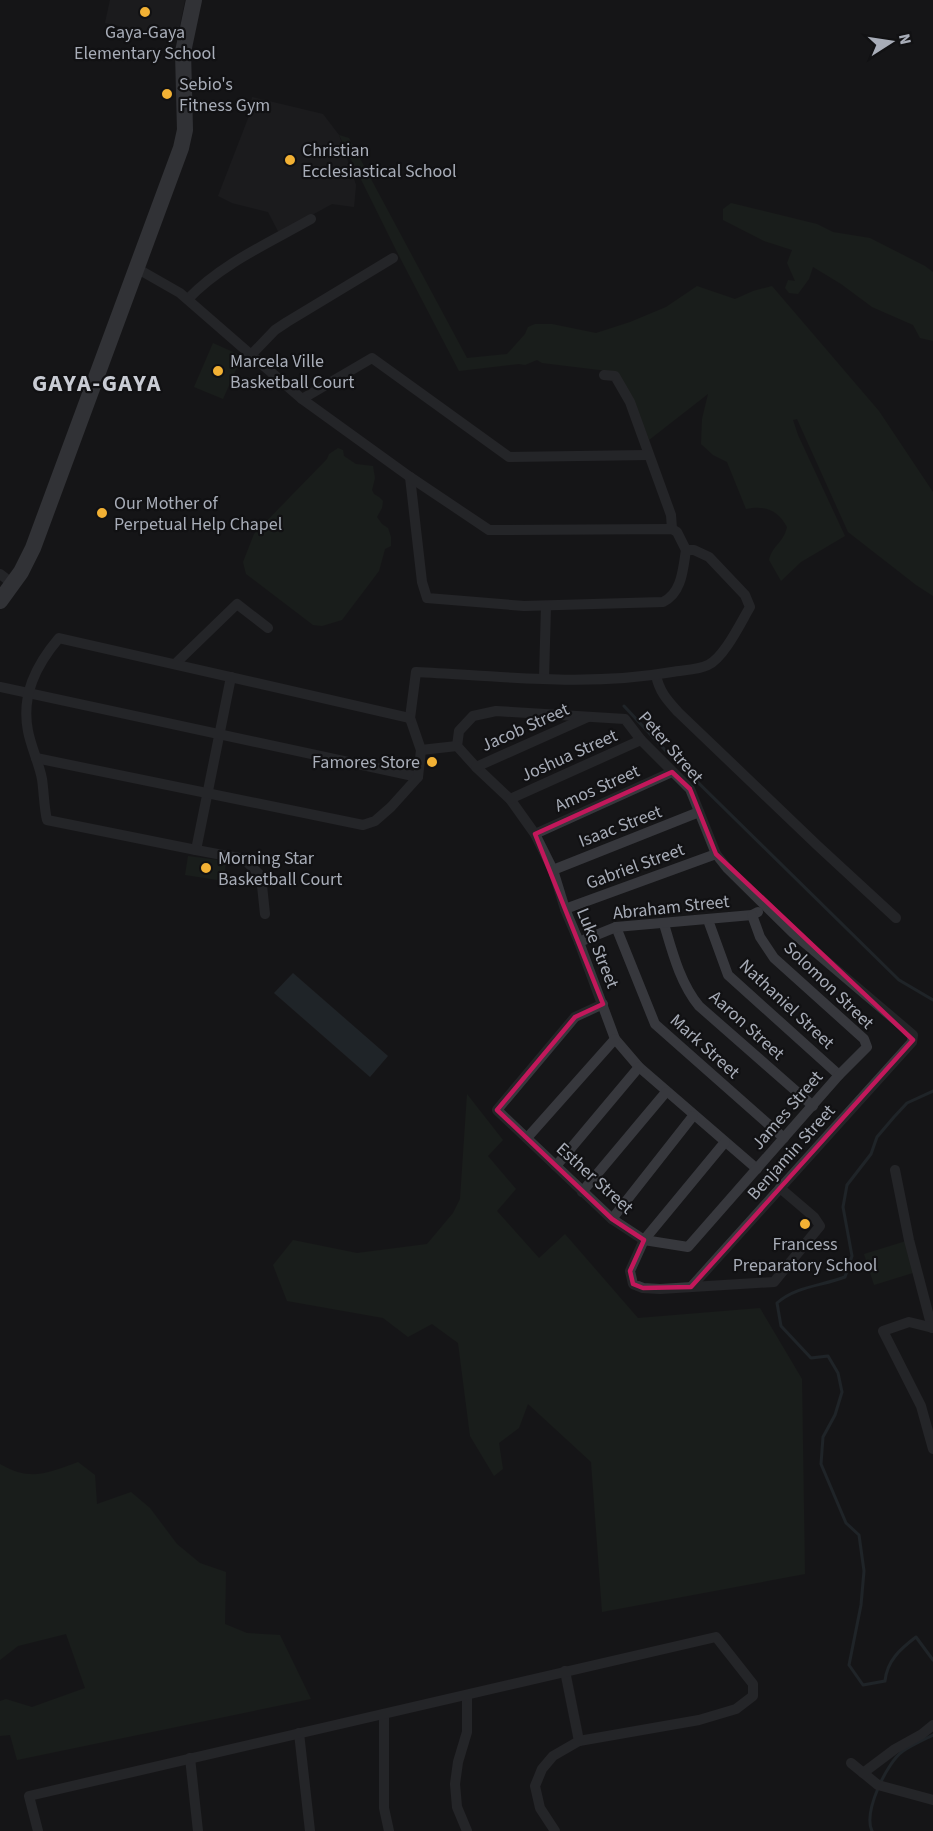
<svg xmlns="http://www.w3.org/2000/svg" width="933" height="1831" viewBox="0 0 933 1831" font-family="'Source Sans 3',sans-serif">
  <style>
    .built { fill: #222225 }
    .green { fill: #1e261f }
    .water { fill: #2c353c }
    .lines { fill: none; stroke-linecap: round; stroke-linejoin: round }
    .stream { stroke: #2c353c; stroke-width: 3 }
    .street { stroke: #37383d; stroke-width: 10 }
    .primary { stroke: #53555c; stroke-width: 16 }
    .marked { fill: none; stroke: #c2185b; stroke-width: 4.5; stroke-linejoin: round }
    .poi-dot { fill: #f2b134; stroke: #111113; stroke-width: 2 }
    .labels { text-anchor: middle; stroke-width: 4.5; stroke-linejoin: round; paint-order: stroke }
    .poi-label { font-size: 18px; fill: #a8adb8; stroke: #111113; text-anchor: start }
    .street-label { font-size: 18px; fill: #a8adb8; stroke: #111113 }
    .district-label { font-size: 24px; font-weight: bold; letter-spacing: 1.5px; fill: #c9ccd4; stroke: #111113 }
  </style>
  <rect width="100%" height="100%" fill="#161618"/>
  <g class="built">
    <polygon points="110,0 185,0 177,39 105,23"/>
    <polygon points="252,97 323,114 339,135 356,185 354,207 332,204 279,233 268,212 232,203 218,196 249,116"/>
  </g>
  <g class="green">
    <path d="M 339,135 L 349,138 L 467,358 L 507,354 L 525,334 L 528,327 L 535,324 L 552,324 L 596,333 L 630,322 L 666,307 L 697,286 L 735,299 L 753,291 L 772,286 L 879,411 L 933,492 L 933,596 L 916,585 L 848,532 L 797,419 L 793,420 L 798,435 L 845,536 L 801,562 L 781,581 L 769,560 C 773,544 783,544 787,527 C 778,510 765,505 746,509 L 727,462 L 713,455 L 701,444 L 702,419 L 708,394 L 649,440 L 633,400 L 616,372 L 542,363 L 537,360 L 525,365 L 519,364 L 459,371 L 396,250 Z"/>
    <polygon points="731,203 817,224 833,232 870,238 925,266 933,272 933,341 920,338 913,325 872,307 841,284 813,267 809,279 798,294 789,293 785,288 788,280 795,281 787,263 792,250 764,241 723,220 723,209"/>
    <polygon points="213,343 242,356 223,399 194,387"/>
    <polygon points="338,448 343,450 344,456 356,464 373,466 375,478 372,490 374,494 379,497 383,501 382,508 377,517 382,524 388,528 391,537 391,546 385,549 379,571 342,620 322,626 313,625 246,574 243,562 254,534 327,459 329,454"/>
    <polygon points="188,856 226,861 224,881 185,875"/>
    <polygon points="467,1094 503,1140 488,1156 516,1189 497,1211 539,1258 565,1234 638,1318 760,1308 802,1379 805,1574 602,1612 591,1462 528,1404 519,1428 499,1443 503,1469 494,1476 470,1436 458,1343 432,1324 408,1337 383,1318 287,1301 273,1265 293,1240 357,1253 427,1244 453,1213 460,1199"/>
    <polygon points="906,1241 916,1272 874,1285 864,1254"/>
    <path d="M 78,1462 L 95,1475 L 97,1504 L 131,1492 L 150,1508 L 177,1544 L 200,1563 L 226,1572 L 225,1624 L 247,1633 L 280,1635 L 311,1699 L 17,1760 L 10,1735 L 0,1736 L 0,1701 L 6,1699 L 32,1707 L 85,1688 L 66,1634 L 18,1646 L 0,1660 L 0,1464 C 31,1482 47,1473 78,1462 Z"/>
  </g>
  <polygon class="water" points="293,973 388,1056 370,1077 274,993"/>
  <g class="lines">
    <g class="stream">
      <polyline points="624,706 665,750 899,980 933,1000"/>
      <path d="M 933,1091 L 907,1103 L 894,1117 L 877,1137 L 871,1154 L 847,1185 L 843,1207 L 852,1256 L 845,1277 C 822,1286 796,1286 777,1303 L 781,1326 L 811,1358 L 828,1356 L 838,1373 L 842,1392 L 835,1415 L 823,1437 L 821,1464 L 846,1523 L 859,1535 L 864,1571 L 861,1605 L 849,1665 L 863,1685 L 885,1681 C 887,1661 900,1649 916,1637 L 933,1660"/>
      <path d="M 872,1831 C 863,1812 887,1762 903,1751 C 912,1745 923,1740 933,1735"/>
    </g>
    <g class="street">
      <path d="M 188,299 C 221,264 269,243 311,219"/>
      <polyline points="250,356 275,330 287,322 393,258"/>
      <polyline points="604,375 615,376 630,402 671,515 672,529"/>
      <polyline points="302,399 372,358 509,457 648,455"/>
      <path d="M 410,477 L 422,582 L 427,598 L 524,606 L 663,602 C 682,593 683,569 686,550"/>
      <polyline points="0,574 13,584"/>
      <polyline points="175,664 237,604 268,628"/>
      <path d="M 656,675 C 659,691 667,700 678,712 L 818,846 L 896,918"/>
      <polyline points="231,677 196,850 244,859 261,876 265,914"/>
      <polyline points="544,678 546,606"/>
      <polyline points="0,687 418,777"/>
      <polyline points="457,746 459,731 473,716 496,711 625,719 641,740 690,789 716,854 727,868 793,933 913,1035 912,1042 691,1287"/>
      <polyline points="457,746 476,767 510,799 535,834 553,870 565,909 579,942 615,1039 639,1067 757,1169"/>
      <polyline points="421,750 457,746"/>
      <path d="M 36,758 L 363,825 L 375,821 L 391,807 L 418,777 L 421,750 L 410,718 L 416,672 C 500,676 588,687 672,672 C 682,670 698,670 708,665 C 724,658 741,622 750,607 L 745,595 L 709,557 L 694,550 L 686,550 L 677,532 L 672,529 L 489,530 L 410,477 L 302,399 L 180,293 L 138,269"/>
      <polyline points="476,767 588,717"/>
      <polyline points="510,799 641,740"/>
      <polyline points="535,834 672,772"/>
      <path d="M 196,850 L 47,820 C 44,807 44,793 42,779 C 39,763 31,747 28,731 C 21,695 36,665 59,638 L 410,718"/>
      <polyline points="553,870 699,812"/>
      <polyline points="565,909 716,854"/>
      <polyline points="708,920 728,975 839,1075"/>
      <path d="M 664,924 C 672,951 680,983 699,1006 L 813,1106"/>
      <polyline points="616,927 655,1024 784,1138"/>
      <polyline points="579,942 616,927 752,915 758,912"/>
      <polyline points="603,1004 575,1017 497,1110 612,1219 644,1240 688,1247 839,1075 867,1047 864,1039 774,958 760,937 752,915"/>
      <polyline points="527,1138 615,1039"/>
      <polyline points="725,1142 644,1240 630,1271 633,1284 643,1288 660,1289 774,1282 820,1226 814,1217 780,1188"/>
      <polyline points="556,1166 639,1067"/>
      <polyline points="895,1170 909,1240 932,1328"/>
      <polyline points="582,1192 666,1092"/>
      <polyline points="612,1219 693,1116"/>
      <polyline points="933,1328 909,1322 883,1331 921,1406 933,1449"/>
      <polyline points="565,1671 579,1741"/>
      <polyline points="467,1695 467,1732 458,1762 455,1784 457,1807 467,1831"/>
      <polyline points="384,1714 384,1808 389,1831"/>
      <polyline points="299,1733 310,1831"/>
      <polyline points="190,1758 198,1831"/>
      <polyline points="851,1763 878,1785 933,1800"/>
      <polyline points="863,1773 895,1749 922,1734 933,1725"/>
      <polyline points="38,1831 29,1796 716,1637 753,1684 753,1696 736,1709 699,1720 579,1741 553,1756 542,1769 535,1786 540,1808 555,1831"/>
    </g>
    <polyline class="primary" points="0,601 21,572 33,548 181,148 185,130 183,52 194,0"/>
  </g>
  <path d="M0 0H933V1831H0ZM 672,772 L 690,789 L 716,854 L 913,1040 L 691,1287 L 643,1288 L 633,1284 L 630,1271 L 644,1240 L 612,1219 L 497,1110 L 575,1017 L 603,1004 L 535,834 Z" fill="#161618" fill-opacity=".55" fill-rule="evenodd"/>
  <path class="marked" d="M 672,772 L 690,789 L 716,854 L 913,1040 L 691,1287 L 643,1288 L 633,1284 L 630,1271 L 644,1240 L 612,1219 L 497,1110 L 575,1017 L 603,1004 L 535,834 Z"/>
  <g class="poi-dot">
    <circle cx="145" cy="12" r="6"/>
    <circle cx="167" cy="94" r="6"/>
    <circle cx="290" cy="160" r="6"/>
    <circle cx="218" cy="371" r="6"/>
    <circle cx="102" cy="513" r="6"/>
    <circle cx="432" cy="762" r="6"/>
    <circle cx="206" cy="868" r="6"/>
    <circle cx="805" cy="1224" r="6"/>
  </g>
  <g class="labels">
    <g class="poi-label">
      <text x="145" y="38" text-anchor="middle">Gaya-Gaya<tspan x="145" dy="21">Elementary School</tspan></text>
      <text x="179" y="90">Sebio's<tspan x="179" dy="21">Fitness Gym</tspan></text>
      <text x="302" y="156">Christian<tspan x="302" dy="21">Ecclesiastical School</tspan></text>
      <text x="230" y="367">Marcela Ville<tspan x="230" dy="21">Basketball Court</tspan></text>
      <text x="114" y="509">Our Mother of<tspan x="114" dy="21">Perpetual Help Chapel</tspan></text>
      <text x="420" y="768" text-anchor="end">Famores Store</text>
      <text x="218" y="864">Morning Star<tspan x="218" dy="21">Basketball Court</tspan></text>
      <text x="805" y="1250" text-anchor="middle">Francess<tspan x="805" dy="21">Preparatory School</tspan></text>
    </g>
    <g class="street-label">
      <text transform="translate(525 727) rotate(-24)" y="6">Jacob Street</text>
      <text transform="translate(671 747) rotate(49)" y="6">Peter Street</text>
      <text transform="translate(569 755) rotate(-24)" y="6">Joshua Street</text>
      <text transform="translate(597 788) rotate(-24)" y="6">Amos Street</text>
      <text transform="translate(620 826) rotate(-21)" y="6">Isaac Street</text>
      <text transform="translate(635 866) rotate(-20)" y="6">Gabriel Street</text>
      <text transform="translate(671 907) rotate(-6)" y="6">Abraham Street</text>
      <text transform="translate(598 948) rotate(68)" y="6">Luke Street</text>
      <text transform="translate(829 985) rotate(44)" y="6">Solomon Street</text>
      <text transform="translate(787 1004) rotate(43)" y="6">Nathaniel Street</text>
      <text transform="translate(747 1025) rotate(42)" y="6">Aaron Street</text>
      <text transform="translate(705 1046) rotate(42)" y="6">Mark Street</text>
      <text transform="translate(787 1110) rotate(-49)" y="6">James Street</text>
      <text transform="translate(791 1152) rotate(-48)" y="6">Benjamin Street</text>
      <text transform="translate(595 1178) rotate(42)" y="6">Esther Street</text>
    </g>
    <g class="district-label">
      <text x="97" y="391">GAYA-GAYA</text>
    </g>
  </g>
  <g transform="translate(891 42) rotate(78)" stroke="#111113" stroke-width="4.5" paint-order="stroke">
  <path d="M0-4.5L10 22L0 15L-10 22Z" fill="#a8adb8"/>
  <text y="-9" font-size="16" font-weight="bold" text-anchor="middle" fill="#a8adb8">N</text>
  </g>
</svg>
